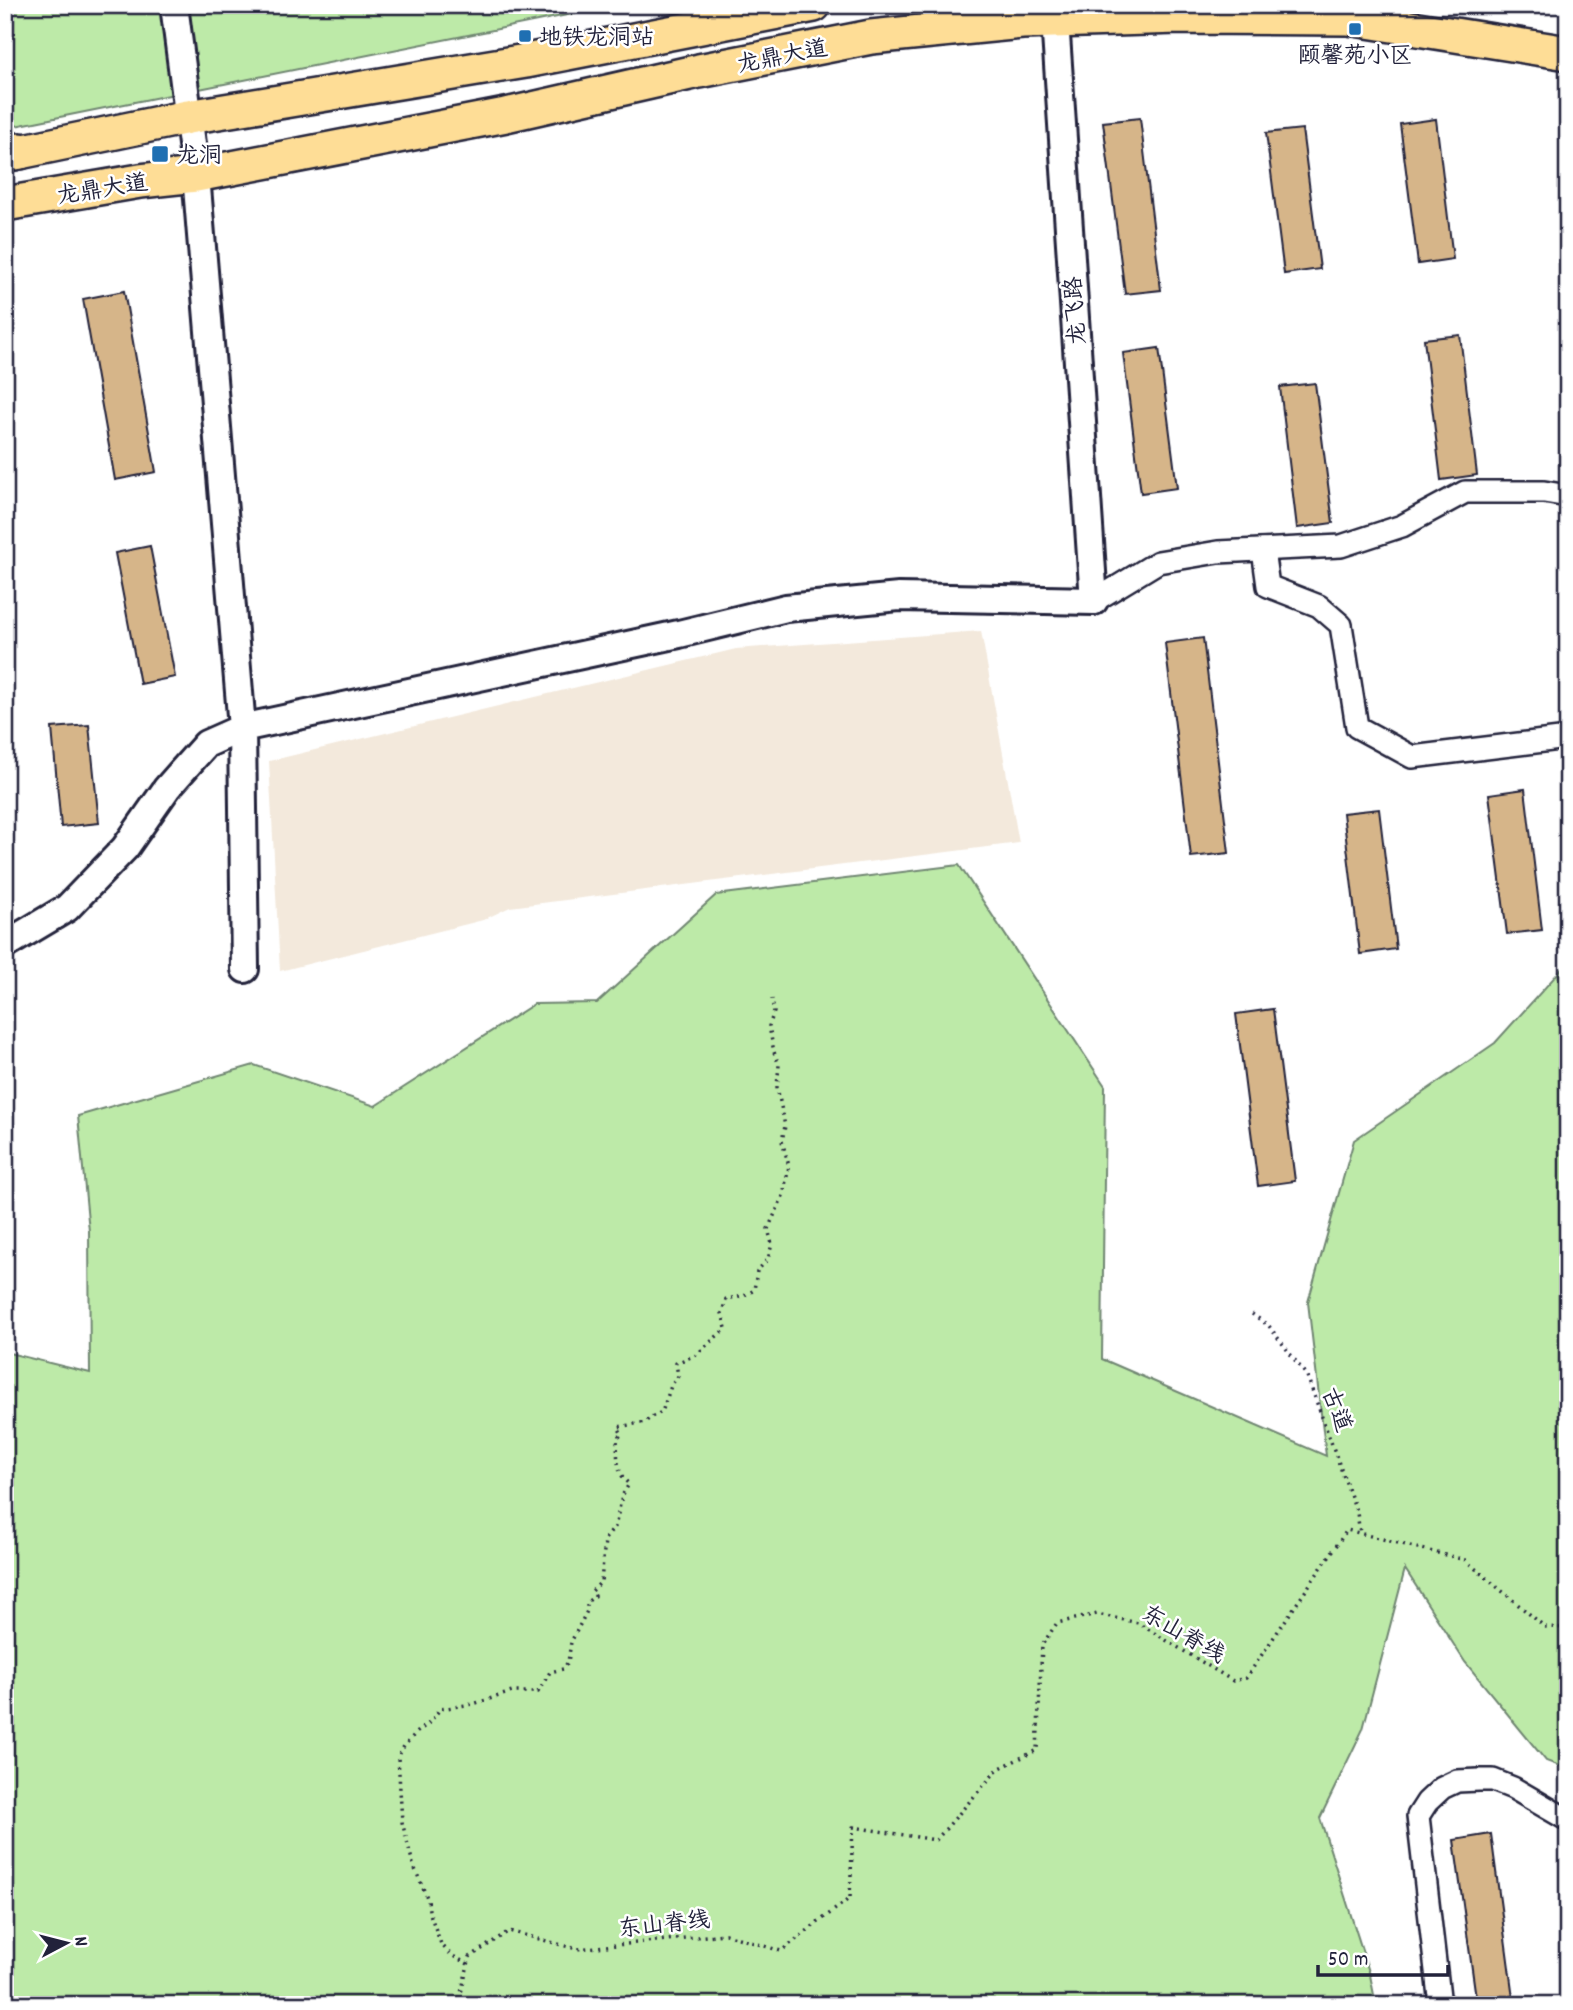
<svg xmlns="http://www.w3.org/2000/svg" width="1573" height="2010" viewBox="0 0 1573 2010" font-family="Dekko,'LXGW WenKai TC',sans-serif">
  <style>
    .built { fill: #f3e9dc }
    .green { fill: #bdeaa8; stroke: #708672; stroke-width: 2 }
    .building { fill: #d6b589; stroke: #22223b; stroke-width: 2 }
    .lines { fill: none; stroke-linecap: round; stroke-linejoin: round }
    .minor-casing { stroke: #22223b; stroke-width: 26 }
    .tertiary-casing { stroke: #22223b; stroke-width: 32 }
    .primary-casing { stroke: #22223b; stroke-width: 38 }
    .trunk-casing { stroke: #22223b; stroke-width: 40 }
    .path { stroke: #22223b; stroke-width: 3.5; stroke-dasharray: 2 5; stroke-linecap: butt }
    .minor { stroke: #fff; stroke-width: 21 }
    .tertiary { stroke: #fff; stroke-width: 26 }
    .primary { stroke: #fedd96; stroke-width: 33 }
    .trunk { stroke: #fedd96; stroke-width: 35 }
    .poi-dot { fill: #1f6fb2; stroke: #fff; stroke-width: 2.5 }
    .labels { text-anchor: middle; stroke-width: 5; stroke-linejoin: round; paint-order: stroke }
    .poi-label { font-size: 23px; fill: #22223b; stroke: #fff; text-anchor: start }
    .street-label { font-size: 23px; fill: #22223b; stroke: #fff }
  </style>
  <rect width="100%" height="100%" fill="#fff"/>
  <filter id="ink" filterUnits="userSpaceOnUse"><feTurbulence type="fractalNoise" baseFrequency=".0143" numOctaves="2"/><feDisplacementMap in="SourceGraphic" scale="14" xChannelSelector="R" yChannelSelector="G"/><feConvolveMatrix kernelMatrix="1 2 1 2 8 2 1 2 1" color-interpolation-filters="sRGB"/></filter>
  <g filter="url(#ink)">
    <polygon class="built" points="981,631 1019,843 510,907 483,920 280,971 269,761 736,649"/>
    <g class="green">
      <polygon points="5,5 617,5 5,128"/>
      <polygon points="959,865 1105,1086 1102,1359 1326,1456 1308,1302 1354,1140 1495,1043 1568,962 1568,1769 1546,1761 1465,1662 1405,1569 1363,1729 1320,1818 1370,1975 1376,2005 5,2005 5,1352 90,1373 89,1231 78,1116 254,1065 375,1106 534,1004 597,1003 716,895"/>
    </g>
    <g class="building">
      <polygon points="1140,118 1161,290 1125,294 1103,122"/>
      <polygon points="1436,119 1453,259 1418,264 1400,124"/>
      <polygon points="1302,129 1320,269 1284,274 1266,133"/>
      <polygon points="124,291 156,472 115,480 83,299"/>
      <polygon points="1460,335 1477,475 1441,480 1424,339"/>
      <polygon points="1159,348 1177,488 1141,493 1123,353"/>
      <polygon points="1315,383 1333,523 1297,528 1280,387"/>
      <polygon points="150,546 175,677 140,684 115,553"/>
      <polygon points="1203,638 1229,853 1191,857 1165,643"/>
      <polygon points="89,725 99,823 61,827 52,728"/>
      <polygon points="1525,789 1542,930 1507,934 1489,794"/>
      <polygon points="1379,809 1396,949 1360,954 1343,813"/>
      <polygon points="1273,1009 1295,1181 1258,1186 1236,1014"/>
      <polygon points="1491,1834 1514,2005 1477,2005 1454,1840"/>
    </g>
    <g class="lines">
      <g class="minor-casing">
        <g id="minor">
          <polyline points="1263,550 1268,586 1319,606 1341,625 1357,727 1412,757 1568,738"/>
          <polyline points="1094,601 1158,562 1218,552 1341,546 1402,526 1465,492 1544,492 1568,496"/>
          <polyline points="1440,2005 1418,1816 1427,1802 1442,1788 1457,1781 1479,1780 1493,1780 1513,1788 1568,1820"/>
        </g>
      </g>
      <g class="tertiary-casing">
        <g id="tertiary">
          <polyline points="5,945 67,908 125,848 167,788 206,744 242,728 196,175 174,5"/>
          <polyline points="245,969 242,728 679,634 786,608 899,597 1094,601 1054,5"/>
        </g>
      </g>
      <g class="primary-casing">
        <g id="primary">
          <polyline points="5,155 188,117 526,61 814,5"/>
          <polyline points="5,204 140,181 196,175 506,115 699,71 871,37 1022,22 1178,17 1348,18 1568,53"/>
        </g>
      </g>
      <g class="trunk-casing">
        <polyline id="trunk" points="5,153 20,151"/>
      </g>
      <g class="path">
        <polyline points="5,8 23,5"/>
        <polyline points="1252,1314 1269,1326 1307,1376 1357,1513 1360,1533"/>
        <path d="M 468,1964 L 451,1955 L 441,1944 L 429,1911 L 428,1900 L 413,1864 L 402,1822 L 398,1757 L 404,1746 L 415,1734 L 430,1722 L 440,1709 L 473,1704 L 512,1692 L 538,1692 L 550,1672 L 563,1669 L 568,1662 L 571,1642 L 587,1611 L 587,1602 L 595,1596 L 592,1591 L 601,1582 L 605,1539 L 615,1527 L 622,1496 L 629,1484 C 615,1472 618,1456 617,1439 L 622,1434 L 618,1427 L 646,1422 L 649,1418 L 662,1412 L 671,1386 L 678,1376 L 676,1363 L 696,1355 L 726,1328 L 722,1313 L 726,1299 L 744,1296 L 754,1290 L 757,1271 L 768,1259 L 772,1244 L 768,1229 L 783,1196 L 789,1166 L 782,1141 L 785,1126 L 777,1087 L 779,1065 L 774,1052 L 769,1026 L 774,1012 L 772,999"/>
        <polyline points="458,2005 470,1957 509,1931 577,1949 725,1934 781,1951 850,1898 853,1827 936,1840 998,1769 1037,1750 1042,1645 1057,1623 1097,1614 1138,1623 1233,1681 1246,1678 1347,1530 1465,1560 1545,1627 1568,1628"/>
      </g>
      <use href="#minor" class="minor"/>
      <use href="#tertiary" class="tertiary"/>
      <use href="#primary" class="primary"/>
      <use href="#trunk" class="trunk"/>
    </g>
  </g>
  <g class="poi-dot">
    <rect x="1348" y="22" width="14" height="14" rx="3.5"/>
    <rect x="518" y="29" width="14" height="14" rx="3.5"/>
    <rect x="151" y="145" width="18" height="18" rx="3.5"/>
  </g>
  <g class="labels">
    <g class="poi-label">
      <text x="539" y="44">地铁龙洞站</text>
      <text x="1355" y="62" text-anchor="middle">颐馨苑小区</text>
      <text x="176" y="162">龙洞</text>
    </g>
    <g class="street-label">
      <text transform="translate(782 55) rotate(-11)" y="8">龙鼎大道</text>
      <text transform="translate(102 188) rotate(-9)" y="8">龙鼎大道</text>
      <text transform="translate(1074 311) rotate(-94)" y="8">龙飞路</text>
      <text transform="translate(1338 1409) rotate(69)" y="8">古道</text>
      <text transform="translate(1184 1633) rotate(30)" y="8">东山脊线</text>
      <text transform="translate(664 1923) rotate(-6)" y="8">东山脊线</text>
    </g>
  </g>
  <rect width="1573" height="2010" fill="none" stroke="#fff" stroke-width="28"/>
  <rect x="14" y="14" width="1545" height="1982" fill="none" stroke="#22223b" stroke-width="2.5" filter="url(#ink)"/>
  <g transform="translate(66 1943) rotate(83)" stroke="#ffffff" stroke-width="5" paint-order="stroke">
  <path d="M0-5L12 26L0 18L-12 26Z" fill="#22223b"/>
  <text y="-10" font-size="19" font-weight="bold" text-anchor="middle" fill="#22223b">N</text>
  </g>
  <path d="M1318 1965v10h130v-10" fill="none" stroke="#22223b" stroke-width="3.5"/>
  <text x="1328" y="1965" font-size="21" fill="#22223b" stroke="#ffffff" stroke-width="5" paint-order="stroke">50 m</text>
</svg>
